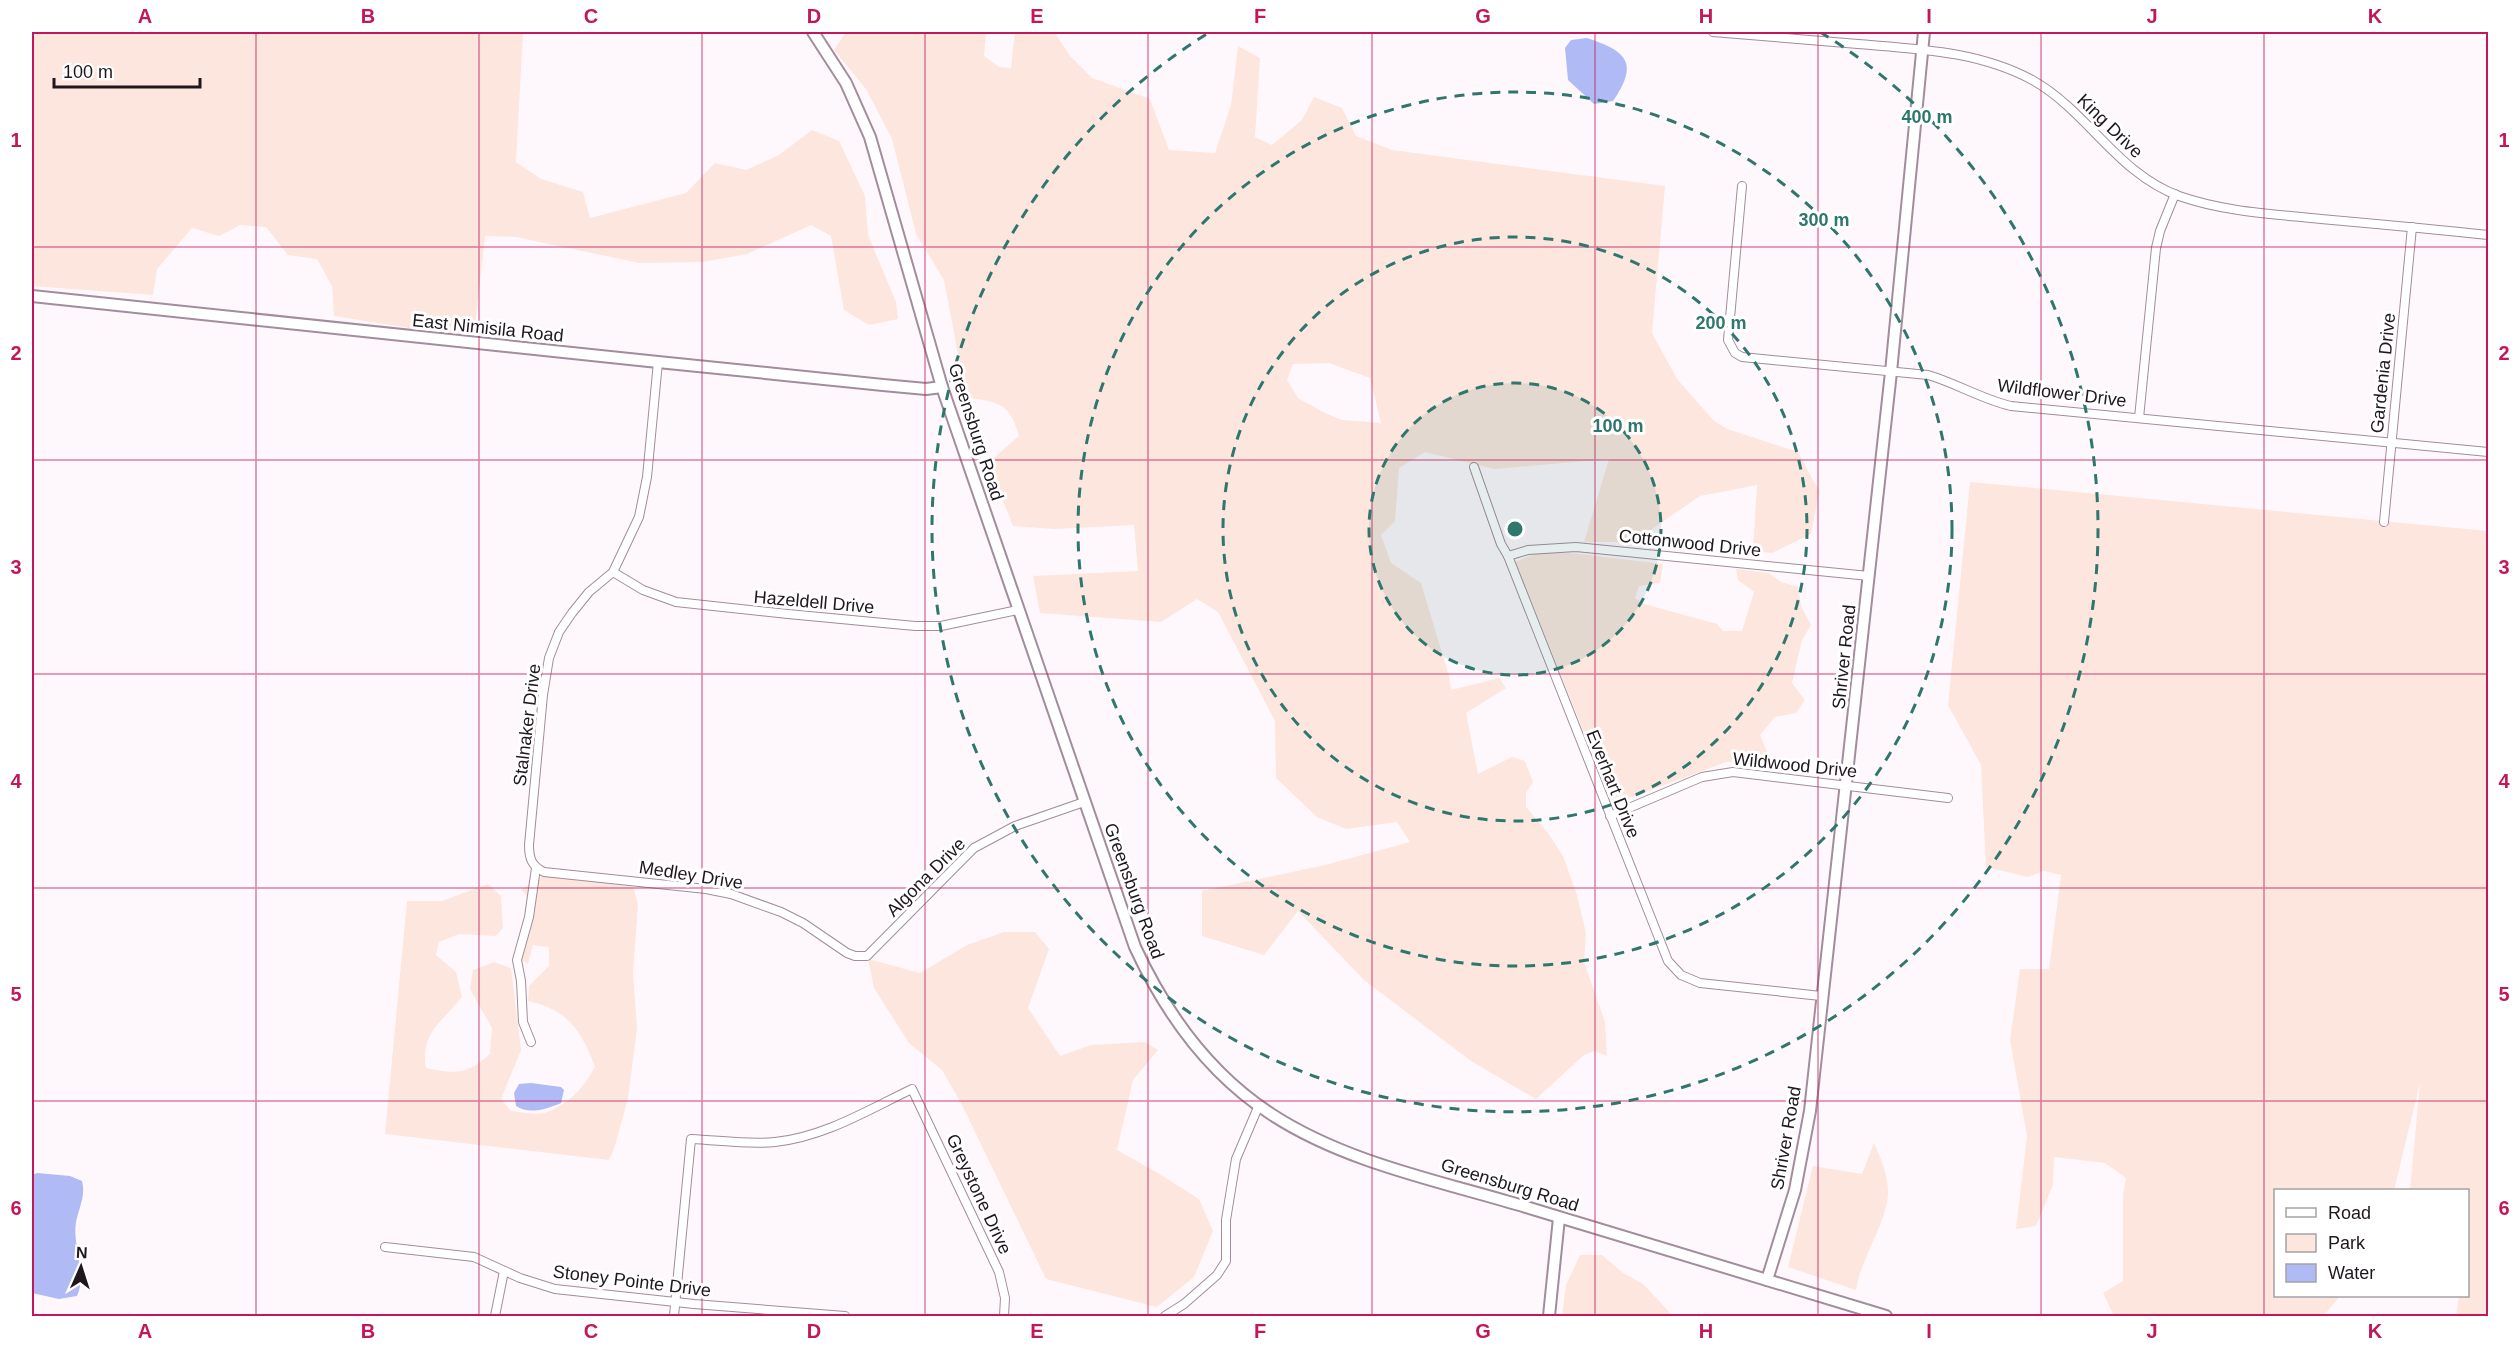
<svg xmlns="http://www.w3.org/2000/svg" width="2520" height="1348" viewBox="0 0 2520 1348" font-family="Arial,sans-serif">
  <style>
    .green { fill: #fce6de; fill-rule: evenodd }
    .water { fill: #b0baf5 }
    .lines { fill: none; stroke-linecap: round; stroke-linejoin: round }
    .street-casing { stroke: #a38c9b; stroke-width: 10 }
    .secondary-casing { stroke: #a38c9b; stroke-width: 14 }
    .street { stroke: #fff; stroke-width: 8 }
    .secondary { stroke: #fff; stroke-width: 10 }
    .grid { fill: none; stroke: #c2185b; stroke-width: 1.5; stroke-opacity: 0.55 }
    .ring { fill: none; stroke: #2f766d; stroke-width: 3; stroke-dasharray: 10 8 }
    .labels { text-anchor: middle; stroke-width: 6; stroke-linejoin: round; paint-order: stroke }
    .street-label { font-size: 18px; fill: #1f171d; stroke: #fff }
    .centre { fill: #2f766d; stroke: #fff; stroke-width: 3 }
    .ring-label { font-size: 18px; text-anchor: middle; font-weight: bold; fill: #2f766d; stroke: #fff; stroke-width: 6; stroke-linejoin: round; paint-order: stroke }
    .neatline { fill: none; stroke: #c2185b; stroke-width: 2 }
    .grid-label { font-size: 20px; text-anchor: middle; font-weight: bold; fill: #c2185b }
  </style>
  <rect width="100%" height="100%" fill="#fef8fc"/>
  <g class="green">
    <polygon points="32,32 523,32 516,162 541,179 583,192 590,218 686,193 715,163 746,170 779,155 812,130 839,141 865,196 868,235 896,302 898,319 869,325 844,310 831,236 811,225 747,254 703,262 639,263 516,237 485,236 474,335 422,330 334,316 332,286 317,259 288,255 266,227 240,225 219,236 192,228 157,269 153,295 32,286"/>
    <path d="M 846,32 L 986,32 L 984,56 L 999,67 L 1011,68 L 1015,32 L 1054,32 L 1071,57 L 1092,78 L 1150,99 L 1169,150 L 1215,153 L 1231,105 L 1238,46 L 1260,58 L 1255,137 L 1272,145 L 1302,120 L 1314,97 L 1342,108 L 1356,136 L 1392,150 L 1665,186 L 1652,333 L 1677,379 L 1714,421 L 1727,429 L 1798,452 L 1819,491 L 1811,534 L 1772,553 L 1753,551 L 1757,485 L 1700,496 L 1633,542 L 1584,542 L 1609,459 L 1494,469 L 1425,452 L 1399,468 L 1395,521 L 1381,535 L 1391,563 L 1421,583 L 1449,676 L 1451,690 L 1499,678 L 1506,688 L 1466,713 L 1478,774 L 1512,757 L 1525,761 L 1533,782 L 1526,793 L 1526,807 L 1548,833 L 1563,856 L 1577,895 L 1586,933 L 1584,962 L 1605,1022 L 1607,1056 L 1595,1051 L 1584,1055 L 1536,1099 L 1471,1061 L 1364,980 L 1298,911 L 1264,955 L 1202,936 L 1202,891 L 1325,865 L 1410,842 L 1397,822 L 1346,829 L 1317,817 L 1276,778 L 1275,721 L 1218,612 L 1197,599 L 1161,622 L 1040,613 L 1033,576 L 1138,571 L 1134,525 L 1054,529 L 1013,526 L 988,463 L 1019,436 C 1009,401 998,403 966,397 L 944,280 L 916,234 L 892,139 L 866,89 L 834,50 ZM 1329,363 L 1370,378 L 1381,423 L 1342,420 L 1325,413 L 1298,398 L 1287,380 L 1293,364 Z"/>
    <polygon points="1970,482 2488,531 2488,1316 2456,1316 2459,1296 2468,1296 2468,1190 2410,1190 2420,1083 2394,1190 2276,1190 2276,1296 2340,1296 2326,1313 2314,1316 2114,1316 2103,1293 2123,1281 2123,1194 2126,1178 2105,1163 2054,1157 2053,1185 2036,1226 2016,1229 2027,1136 2010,1040 2020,969 2049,969 2061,875 2044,871 2028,877 1986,867 1981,765 1948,705"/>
    <polygon points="1537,553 1571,553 1663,564 1660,583 1639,586 1635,598 1644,604 1717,624 1723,631 1742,631 1754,592 1738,580 1736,569 1769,573 1781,582 1798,587 1801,606 1811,625 1802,640 1792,683 1805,700 1796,713 1775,717 1760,735 1768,754 1763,761 1726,762 1613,804 1515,562"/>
    <path d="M 545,875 L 633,887 L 638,905 L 633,973 L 637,1029 L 628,1098 L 614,1149 L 609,1160 L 385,1134 L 407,901 L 442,901 L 488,884 L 501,896 L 503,928 L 496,936 L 459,934 L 439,942 L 436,955 L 456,972 L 462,997 C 442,1022 420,1033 426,1068 C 454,1074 468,1075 490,1054 L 492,1028 L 470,989 L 473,970 L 494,962 L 511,968 L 521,1050 L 501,1099 L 511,1111 C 520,1112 534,1115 544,1113 C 568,1105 583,1089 595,1067 C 582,1032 568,1009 528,1001 L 529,986 L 549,966 L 549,947 L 533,945 L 528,964 L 522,960 L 535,912 L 533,901 L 521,890 Z"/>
    <polygon points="1004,932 1035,932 1049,949 1028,1008 1060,1056 1091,1045 1145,1042 1158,1050 1133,1080 1117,1150 1158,1173 1199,1199 1213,1231 1194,1277 1157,1307 1046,1279 962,1105 942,1070 909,1043 874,988 868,959 920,973 967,945"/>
    <path d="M 1874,1143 C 1882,1161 1891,1181 1887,1202 C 1881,1232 1861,1259 1856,1290 L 1788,1267 L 1813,1166 L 1862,1174 Z"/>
    <polygon points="1580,1255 1602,1255 1623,1273 1643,1284 1673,1316 1562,1316 1566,1285"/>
  </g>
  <g class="water">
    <path d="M 1587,38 C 1627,51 1639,63 1613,101 L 1594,104 L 1568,80 L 1565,48 L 1571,40 Z"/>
    <path d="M 531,1083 L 561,1087 L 564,1090 L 561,1103 C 547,1109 529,1115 516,1106 L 514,1093 L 519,1084 Z"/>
    <path d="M 37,1173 L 70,1176 L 82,1181 C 86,1195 79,1208 76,1222 C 72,1247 88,1271 77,1296 L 59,1299 L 32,1293 L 32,1175 Z"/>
  </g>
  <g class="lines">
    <g class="street-casing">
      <g id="street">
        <path d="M 1713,32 C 1761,36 1810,40 1858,44 C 1918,49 1980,51 2034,81 C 2088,112 2118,174 2179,196 C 2225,212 2273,214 2321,219 C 2377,224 2433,229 2488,235"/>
        <path d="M 1742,186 L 1728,340 L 1735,353 L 1742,357 L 1928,375 C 1956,383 1981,399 2011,406 L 2488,452"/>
        <path d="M 658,362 L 647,477 L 639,517 L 613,572 L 589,592 L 572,613 L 559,632 L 549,658 L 543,695 L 529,845 C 529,859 532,866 544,872 L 706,889 L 731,894 L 781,912 L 803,923 L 847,953 L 855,956 L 867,956 L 974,848 L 1015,826 L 1084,802"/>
        <polyline points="2139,418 2156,248 2160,231 2175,194"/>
        <polyline points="1474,467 1501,544 1508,556 1668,961 1681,975 1700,983 1821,996"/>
        <polyline points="2384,522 2412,227"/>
        <polyline points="1508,556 1528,550 1576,547 1869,576"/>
        <polyline points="613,572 643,590 676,602 788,614 915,626 941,626 1018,610"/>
        <polyline points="1610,816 1702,777 1733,772 1948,798"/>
        <polyline points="531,1042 523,1022 521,981 517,960 529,917 536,868"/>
        <polyline points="385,1247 474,1257 520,1278 555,1289 694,1304 845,1316"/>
        <polyline points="495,1316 504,1271"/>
        <path d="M 674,1316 L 691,1139 C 718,1140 748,1145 775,1142 C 824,1137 868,1110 912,1089 L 999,1272 L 1005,1298 L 1004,1316"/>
        <polyline points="1165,1316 1184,1304 1217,1275 1226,1261 1226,1220 1236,1159 1259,1105"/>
      </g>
    </g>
    <g class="secondary-casing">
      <g id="secondary">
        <path d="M 813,32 L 846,83 L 870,137 L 942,387 L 1135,947 C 1166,1014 1208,1073 1271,1114 C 1346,1163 1440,1181 1526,1207 C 1646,1244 1766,1280 1886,1316"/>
        <polyline points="32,296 658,362 883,385 926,389 942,387"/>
        <polyline points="1767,1280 1795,1190 1810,1111 1891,372 1924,32"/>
        <polyline points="1549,1316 1559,1218"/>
      </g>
    </g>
    <use href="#street" class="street"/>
    <use href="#secondary" class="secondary"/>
  </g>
  <path class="grid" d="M 256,32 L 256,1316M 479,32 L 479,1316M 702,32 L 702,1316M 925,32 L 925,1316M 1148,32 L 1148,1316M 1372,32 L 1372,1316M 1595,32 L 1595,1316M 1818,32 L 1818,1316M 2041,32 L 2041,1316M 2264,32 L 2264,1316M 32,247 L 2488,247M 32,460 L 2488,460M 32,674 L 2488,674M 32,888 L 2488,888M 32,1101 L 2488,1101"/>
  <circle cx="1515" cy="529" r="146" fill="#2f766d" fill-opacity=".12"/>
  <g class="ring">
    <circle cx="1515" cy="529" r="146"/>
    <circle cx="1515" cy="529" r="292"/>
    <circle cx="1515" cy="529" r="437"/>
    <path d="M1820 32A583 583 0 1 1 1210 32"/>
  </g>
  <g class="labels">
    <g class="street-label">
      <text transform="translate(2110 126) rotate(44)" y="6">King Drive</text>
      <text transform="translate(488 328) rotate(6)" y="6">East Nimisila Road</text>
      <text transform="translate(2383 373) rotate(-84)" y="6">Gardenia Drive</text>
      <text transform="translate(2062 393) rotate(7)" y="6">Wildflower Drive</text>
      <text transform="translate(976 432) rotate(72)" y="6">Greensburg Road</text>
      <text transform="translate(1690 543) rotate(6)" y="6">Cottonwood Drive</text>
      <text transform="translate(814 602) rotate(5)" y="6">Hazeldell Drive</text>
      <text transform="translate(1844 657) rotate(-84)" y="6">Shriver Road</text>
      <text transform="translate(527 725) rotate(-83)" y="6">Stalnaker Drive</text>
      <text transform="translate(1795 765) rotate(6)" y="6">Wildwood Drive</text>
      <text transform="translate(1613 784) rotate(68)" y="6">Everhart Drive</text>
      <text transform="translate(691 875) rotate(9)" y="6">Medley Drive</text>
      <text transform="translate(926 877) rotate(-45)" y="6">Algona Drive</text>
      <text transform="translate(1134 891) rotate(70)" y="6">Greensburg Road</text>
      <text transform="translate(1786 1138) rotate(-80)" y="6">Shriver Road</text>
      <text transform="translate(1510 1185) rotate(17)" y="6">Greensburg Road</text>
      <text transform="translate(979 1194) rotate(65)" y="6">Greystone Drive</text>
      <text transform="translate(632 1281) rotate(7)" y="6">Stoney Pointe Drive</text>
    </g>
  </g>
  <circle cx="1515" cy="529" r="9" class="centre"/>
  <g class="ring-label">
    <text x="1927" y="123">400 m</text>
    <text x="1824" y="226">300 m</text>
    <text x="1721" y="329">200 m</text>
    <text x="1618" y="432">100 m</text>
  </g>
  <rect width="2520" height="1348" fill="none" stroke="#ffffff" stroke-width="66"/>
  <rect x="2274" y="1189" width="195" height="108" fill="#ffffff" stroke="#a5a2a5" stroke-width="1.5"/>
  <rect x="2286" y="1208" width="30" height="9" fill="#ffffff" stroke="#a5a2a5" stroke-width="1.5"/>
  <text x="2328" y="1219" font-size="18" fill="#1f171d">Road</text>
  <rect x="2286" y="1234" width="30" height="18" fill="#fce6de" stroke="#a5a2a5" stroke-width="1.5"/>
  <text x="2328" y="1249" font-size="18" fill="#1f171d">Park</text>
  <rect x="2286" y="1264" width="30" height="18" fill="#b0baf5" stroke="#a5a2a5" stroke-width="1.5"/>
  <text x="2328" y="1279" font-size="18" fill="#1f171d">Water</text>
  <g transform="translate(81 1267) rotate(3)" stroke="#ffffff" stroke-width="4.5" paint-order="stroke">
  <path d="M0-4.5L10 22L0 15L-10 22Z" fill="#1f171d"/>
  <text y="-9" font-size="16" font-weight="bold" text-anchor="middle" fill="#1f171d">N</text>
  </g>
  <path d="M54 78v9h146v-9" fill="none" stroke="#1f171d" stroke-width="3"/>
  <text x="63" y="78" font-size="18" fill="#1f171d" stroke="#ffffff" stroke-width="4.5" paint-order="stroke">100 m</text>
  <rect x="33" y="33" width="2454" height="1282" class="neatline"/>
  <g class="grid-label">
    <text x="145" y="23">A</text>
    <text x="368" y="23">B</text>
    <text x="591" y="23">C</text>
    <text x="814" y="23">D</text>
    <text x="1037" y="23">E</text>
    <text x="1260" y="23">F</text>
    <text x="1483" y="23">G</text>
    <text x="1706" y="23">H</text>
    <text x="1929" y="23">I</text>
    <text x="2152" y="23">J</text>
    <text x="2375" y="23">K</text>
    <text x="16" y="147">1</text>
    <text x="2504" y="147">1</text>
    <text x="16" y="360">2</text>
    <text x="2504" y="360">2</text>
    <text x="16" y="574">3</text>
    <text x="2504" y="574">3</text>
    <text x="16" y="788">4</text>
    <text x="2504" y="788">4</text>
    <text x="16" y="1001">5</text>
    <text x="2504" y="1001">5</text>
    <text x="16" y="1215">6</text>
    <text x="2504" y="1215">6</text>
    <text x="145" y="1338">A</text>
    <text x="368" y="1338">B</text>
    <text x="591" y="1338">C</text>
    <text x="814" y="1338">D</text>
    <text x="1037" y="1338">E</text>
    <text x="1260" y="1338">F</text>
    <text x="1483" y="1338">G</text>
    <text x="1706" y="1338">H</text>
    <text x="1929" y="1338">I</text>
    <text x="2152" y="1338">J</text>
    <text x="2375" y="1338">K</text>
  </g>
</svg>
